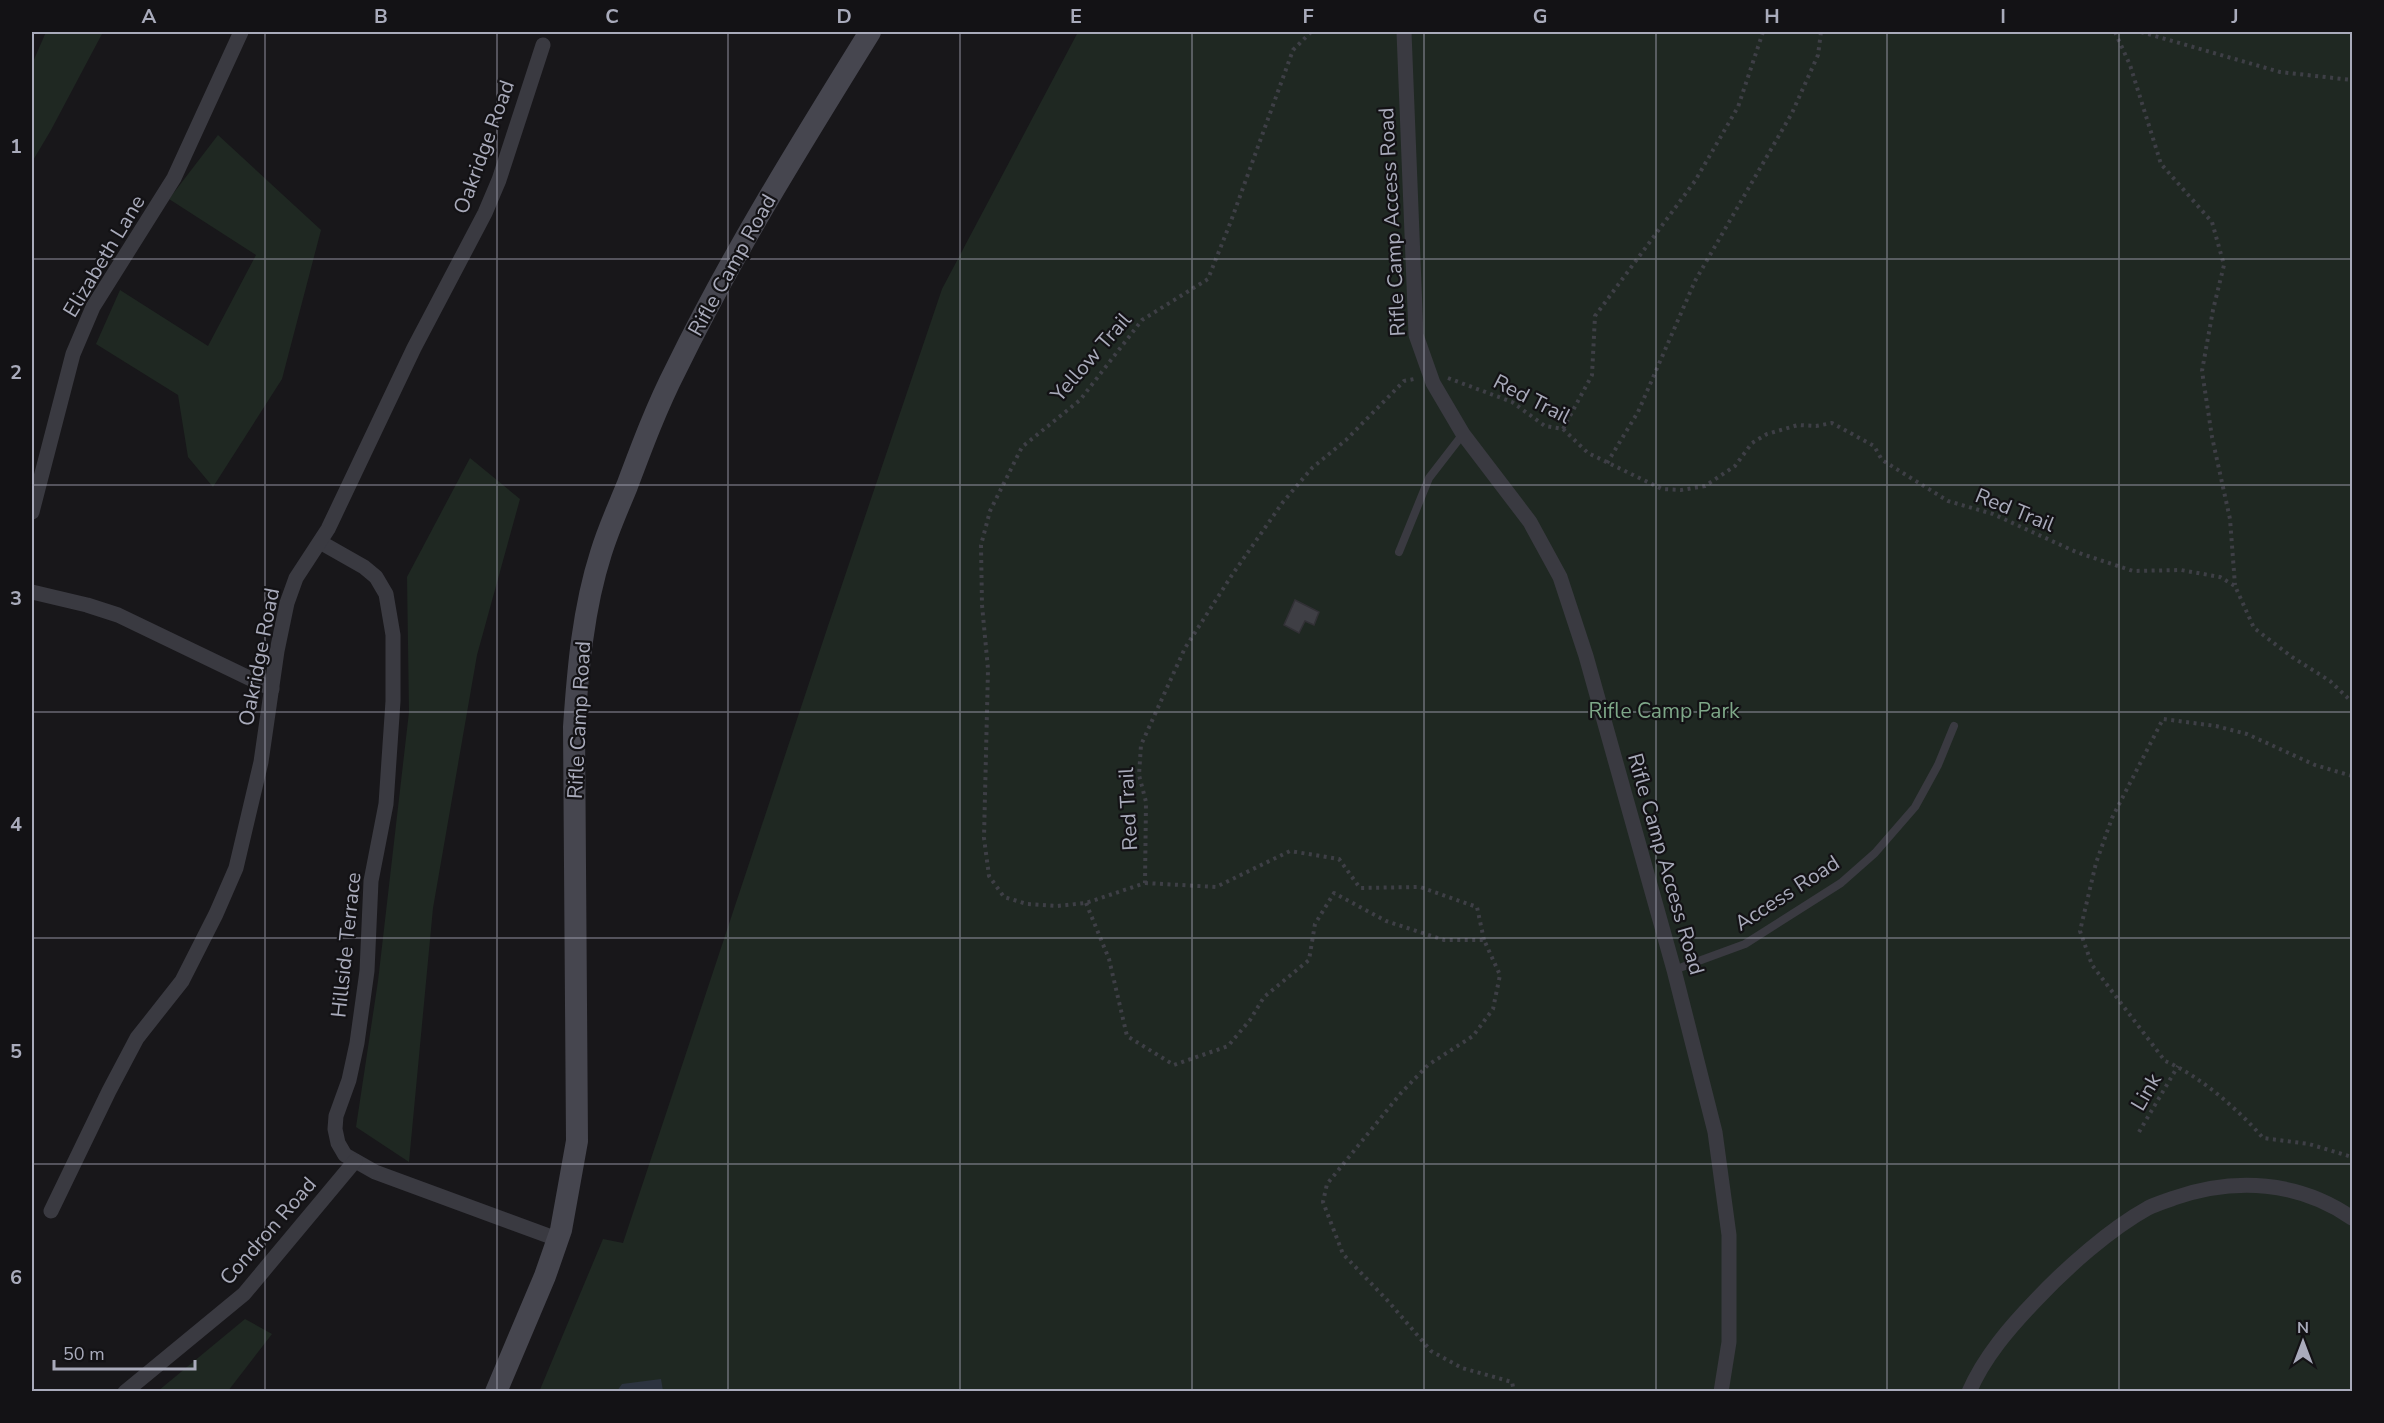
<svg xmlns="http://www.w3.org/2000/svg" width="2384" height="1423" viewBox="0 0 2384 1423" font-family="'Nunito Sans',sans-serif">
  <style>
    .green { fill: #1f2822 }
    .water { fill: #2c333f }
    .building { fill: #3f3f45; stroke: #323136; stroke-width: 1.5 }
    .lines { fill: none; stroke-linecap: round; stroke-linejoin: round }
    .path { stroke: #3e3f46; stroke-width: 4; stroke-dasharray: 3 4.5; stroke-linecap: butt }
    .lane { stroke: #3a3a41; stroke-width: 8 }
    .street { stroke: #3a3a41; stroke-width: 15 }
    .secondary { stroke: #46464f; stroke-width: 22 }
    .grid { fill: none; stroke: #a9abbb; stroke-width: 1.5; stroke-opacity: 0.55 }
    .labels { text-anchor: middle; stroke-width: 4.5; stroke-linejoin: round; paint-order: stroke }
    .street-label { font-size: 21px; fill: #a9abbb; stroke: #131215 }
    .park-label { font-size: 21px; fill: #7ea788; stroke: #131215 }
    .neatline { fill: none; stroke: #a9abbb; stroke-width: 2 }
    .grid-label { font-size: 20px; text-anchor: middle; font-weight: bold; fill: #a9abbb }
  </style>
  <rect width="100%" height="100%" fill="#18171a"/>
  <g class="green">
    <polygon points="46,32 103,32 51,130 32,162 32,64"/>
    <polygon points="1078,32 2352,32 2352,1391 539,1392 603,1239 623,1243 828,626 942,289"/>
    <polygon points="218,135 321,230 282,379 213,487 188,457 178,395 96,344 120,290 208,346 256,255 169,199"/>
    <polygon points="470,458 520,499 477,655 433,908 409,1162 356,1127 378,981 409,712 407,577"/>
    <polygon points="245,1319 272,1334 228,1391 158,1391"/>
  </g>
  <polygon class="water" points="661,1379 663,1391 617,1391 622,1384"/>
  <polygon class="building" points="1295,600 1319,612 1314,625 1305,621 1299,633 1284,625"/>
  <g class="lines">
    <g class="path">
      <polyline points="1311,32 1293,50 1231,221 1208,279 1142,320 1080,400 1022,447 990,511 981,545 982,605 988,669 984,838 989,876 1004,897 1027,904 1057,906 1086,903 1145,883 1146,802 1139,775 1141,745 1185,648 1232,575 1283,502 1312,468 1346,440 1404,381 1414,379"/>
      <polyline points="2115,32 2130,65 2161,164 2212,222 2224,265 2213,310 2202,371 2212,437 2230,519 2235,585"/>
      <polyline points="2141,32 2280,72 2352,80"/>
      <polyline points="1448,378 1512,402 1545,426 1563,429 1588,453 1662,489 1681,490 1705,486 1735,466 1752,443 1767,434 1798,425 1816,426 1832,423 1874,446 1882,460 1948,501 1993,514 2076,552 2133,571 2181,570 2220,577 2235,586 2254,628 2292,657 2330,681 2352,702"/>
      <polyline points="1563,429 1592,375 1595,316 1695,181 1738,107 1763,32"/>
      <polyline points="1607,463 1638,412 1695,281 1792,113 1818,55 1821,32"/>
      <path d="M 2352,776 L 2315,765 L 2247,734 L 2216,726 L 2163,719 L 2112,818 L 2096,863 L 2080,931 L 2092,965 L 2165,1061 C 2200,1076 2239,1110 2263,1138 L 2309,1144 L 2352,1157"/>
      <polyline points="1145,883 1216,887 1290,851 1339,859 1360,888 1420,887 1477,907 1484,940"/>
      <polyline points="1086,903 1109,959 1127,1036 1174,1065 1228,1046 1250,1020 1264,997 1309,960 1315,924 1334,893 1386,921 1444,940 1484,940 1500,975 1493,1009 1473,1036 1428,1065 1401,1093 1327,1184 1323,1202 1343,1254 1388,1301 1431,1351 1462,1368 1512,1382 1514,1392"/>
      <polyline points="2139,1132 2178,1066"/>
    </g>
    <g class="lane">
      <polyline points="1399,552 1429,478 1463,434"/>
      <polyline points="1674,970 1745,944 1841,883 1875,853 1915,807 1938,765 1954,726"/>
    </g>
    <g class="street">
      <polyline points="1404,32 1416,335 1433,383 1463,434 1530,522 1560,577 1586,656 1674,970 1715,1132 1729,1235 1729,1342 1721,1392"/>
      <polyline points="32,512 73,354 93,307 174,178 241,32"/>
      <polyline points="320,542 364,567 376,577 386,594 393,635 393,701 386,804 371,881 367,971 357,1043 349,1080 336,1116 335,1129 338,1143 345,1155 375,1172 557,1239"/>
      <polyline points="32,592 87,605 118,615 272,689"/>
      <polyline points="51,1211 109,1091 137,1038 182,981 216,914 236,868 261,762 277,651 287,603 296,578 328,529 414,348 485,213 499,180 543,45"/>
      <polyline points="125,1392 244,1294 355,1161"/>
      <path d="M 1969,1392 C 1984,1357 2010,1327 2036,1300 C 2066,1268 2110,1229 2148,1208 C 2156,1204 2166,1201 2174,1198 C 2235,1177 2299,1181 2352,1218"/>
    </g>
    <path class="secondary" d="M 496,1392 L 545,1276 L 561,1230 L 577,1141 L 574,727 C 578,669 583,609 601,553 C 608,530 618,508 627,486 C 642,446 657,406 676,369 C 733,252 802,142 870,32"/>
  </g>
  <path class="grid" d="M 265,32 L 265,1392M 497,32 L 497,1392M 728,32 L 728,1392M 960,32 L 960,1392M 1192,32 L 1192,1392M 1424,32 L 1424,1392M 1656,32 L 1656,1392M 1887,32 L 1887,1392M 2119,32 L 2119,1392M 32,259 L 2352,259M 32,485 L 2352,485M 32,712 L 2352,712M 32,938 L 2352,938M 32,1164 L 2352,1164"/>
  <g class="labels">
    <g class="street-label">
      <text transform="translate(484 147) rotate(-70)" y="7">Oakridge Road</text>
      <text transform="translate(1392 222) rotate(-93)" y="7">Rifle Camp Access Road</text>
      <text transform="translate(104 256) rotate(-59)" y="7">Elizabeth Lane</text>
      <text transform="translate(732 265) rotate(-61)" y="7">Rifle Camp Road</text>
      <text transform="translate(1091 357) rotate(-49)" y="7">Yellow Trail</text>
      <text transform="translate(1532 399) rotate(27)" y="7">Red Trail</text>
      <text transform="translate(2015 510) rotate(22)" y="7">Red Trail</text>
      <text transform="translate(259 657) rotate(-79)" y="7">Oakridge Road</text>
      <text transform="translate(579 720) rotate(-87)" y="7">Rifle Camp Road</text>
      <text transform="translate(1128 809) rotate(-93)" y="7">Red Trail</text>
      <text transform="translate(1666 864) rotate(74)" y="7">Rifle Camp Access Road</text>
      <text transform="translate(1787 893) rotate(-33)" y="7">Access Road</text>
      <text transform="translate(346 945) rotate(-84)" y="7">Hillside Terrace</text>
      <text transform="translate(2146 1092) rotate(-60)" y="7">Link</text>
      <text transform="translate(268 1231) rotate(-49)" y="7">Condron Road</text>
    </g>
    <g class="park-label">
      <text x="1664" y="718">Rifle Camp Park</text>
    </g>
  </g>
  <rect width="2384" height="1423" fill="none" stroke="#131215" stroke-width="66"/>
  <g transform="translate(2303 1342)" stroke="#131215" stroke-width="4.5" paint-order="stroke">
  <path d="M0-4.5L10 22L0 15L-10 22Z" fill="#a9abbb"/>
  <text y="-9" font-size="16" font-weight="bold" text-anchor="middle" fill="#a9abbb">N</text>
  </g>
  <path d="M54 1360v9h141v-9" fill="none" stroke="#a9abbb" stroke-width="3"/>
  <text x="63" y="1360" font-size="18" fill="#a9abbb" stroke="#131215" stroke-width="4.5" paint-order="stroke">50 m</text>
  <rect x="33" y="33" width="2318" height="1357" class="neatline"/>
  <g class="grid-label">
    <text x="149" y="23">A</text>
    <text x="381" y="23">B</text>
    <text x="612" y="23">C</text>
    <text x="844" y="23">D</text>
    <text x="1076" y="23">E</text>
    <text x="1308" y="23">F</text>
    <text x="1540" y="23">G</text>
    <text x="1772" y="23">H</text>
    <text x="2003" y="23">I</text>
    <text x="2235" y="23">J</text>
    <text x="16" y="153">1</text>
    <text x="16" y="379">2</text>
    <text x="16" y="605">3</text>
    <text x="16" y="831">4</text>
    <text x="16" y="1058">5</text>
    <text x="16" y="1284">6</text>
  </g>
</svg>
